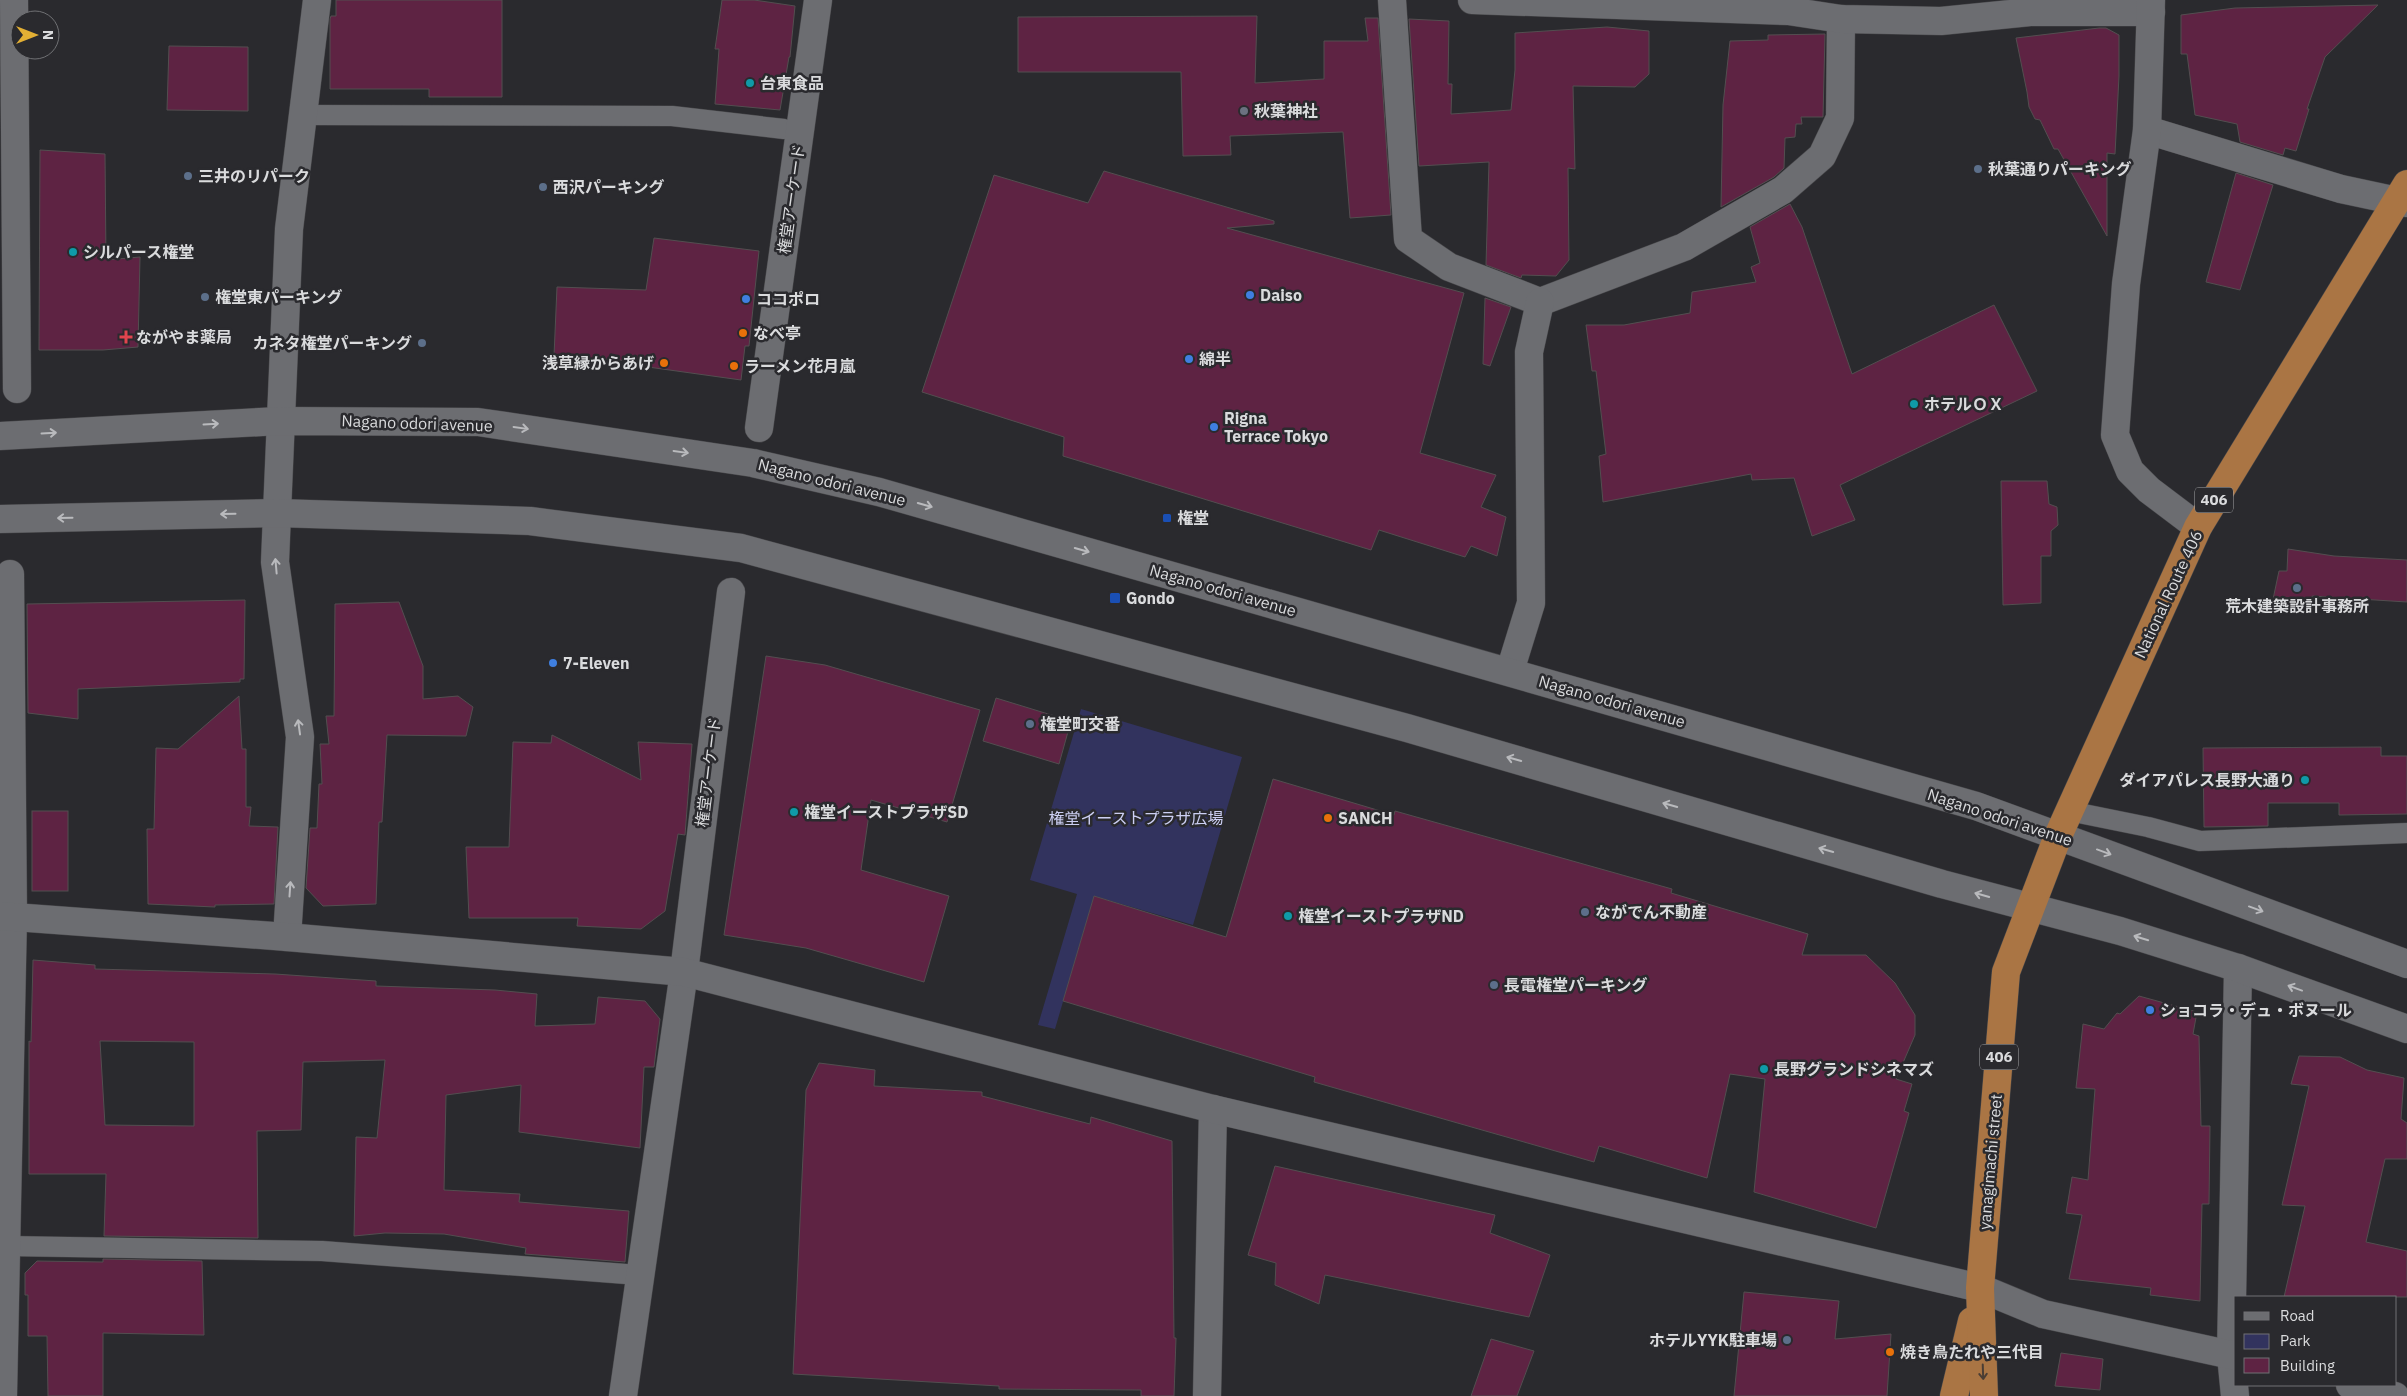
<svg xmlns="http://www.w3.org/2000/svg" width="2407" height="1396" viewBox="0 0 2407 1396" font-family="'IBM Plex Sans','Noto Sans JP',sans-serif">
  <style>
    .green { fill: #32335e }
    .building { fill: #5e2343; stroke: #534e50; fill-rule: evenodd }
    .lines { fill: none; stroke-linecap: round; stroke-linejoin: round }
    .service-casing { stroke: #47474a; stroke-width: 21 }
    .pedestrian-casing { stroke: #47474a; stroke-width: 29 }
    .minor-casing { stroke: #47474a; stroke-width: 29 }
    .tertiary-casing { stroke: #47474a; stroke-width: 29 }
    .trunk-casing { stroke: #47474a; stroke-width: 29 }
    .service { stroke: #6c6d71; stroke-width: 20 }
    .pedestrian { stroke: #6c6d71; stroke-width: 28 }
    .minor { stroke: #6c6d71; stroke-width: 28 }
    .tertiary { stroke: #6c6d71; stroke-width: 28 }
    .trunk { stroke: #aa7544; stroke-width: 28 }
    .oneway { stroke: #b9babd }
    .oneway2 { stroke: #4a3d34 }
    .culture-dot { fill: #0f9aa8; stroke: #2a2a2e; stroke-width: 2 }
    .worship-dot { fill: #6b7280; stroke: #2a2a2e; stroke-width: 2 }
    .service-dot { fill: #5c6f8a; stroke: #2a2a2e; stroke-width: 2 }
    .shop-dot { fill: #3f7fe0; stroke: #2a2a2e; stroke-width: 2 }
    .food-dot { fill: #e8710a; stroke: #2a2a2e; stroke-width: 2 }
    .health-dot { fill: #e0444e; stroke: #2a2a2e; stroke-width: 2 }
    .transit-dot { fill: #1a4fb4; stroke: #2a2a2e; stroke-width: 2 }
    .labels { text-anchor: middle; stroke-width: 5; stroke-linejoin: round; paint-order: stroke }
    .shield { fill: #2a2a2e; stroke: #a5a6a8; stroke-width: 1 }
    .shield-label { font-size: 15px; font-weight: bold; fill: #dadbdd }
    .poi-label { font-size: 16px; font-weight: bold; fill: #dadbdd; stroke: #2a2a2e; text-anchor: start }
    .street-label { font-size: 16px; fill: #dadbdd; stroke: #2a2a2e }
    .park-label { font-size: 16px; fill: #cccff3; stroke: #2a2a2e }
  </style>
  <rect width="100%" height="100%" fill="#2a2a2e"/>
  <polygon class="green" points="1081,709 1242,757 1193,925 1094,896 1055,1029 1038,1025 1077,894 1030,880"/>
  <g class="building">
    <polygon points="336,0 502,0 502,97 429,97 429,89 330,89 330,19 331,16 336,16"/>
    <polygon points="722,0 754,0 795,6 790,57 789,57 780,110 715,104 719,49 715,49"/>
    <polygon points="2378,5 2325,57 2307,109 2309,109 2296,151 2285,148 2283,155 2240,142 2237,124 2195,115 2187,54 2181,54 2181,15 2235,8"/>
    <polygon points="1257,16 1255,83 1324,79 1324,41 1368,41 1365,18 1378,18 1391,215 1350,218 1343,132 1230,136 1231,155 1183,156 1181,72 1018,72 1018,17"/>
    <polygon points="1409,19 1449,21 1448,84 1452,84 1451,114 1511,110 1515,70 1515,33 1607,27 1649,31 1649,74 1635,87 1573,86 1575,169 1568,168 1569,260 1556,276 1522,275 1521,278 1486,265 1489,162 1419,166"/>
    <polygon points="2099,28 2106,28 2119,35 2119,76 2115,154 2107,153 2107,236 2058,149 2054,149 2040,120 2035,119 2029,107 2027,92 2016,38"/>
    <polygon points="1825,34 1823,117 1801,117 1802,124 1796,124 1795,137 1785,138 1784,168 1774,177 1721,207 1723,105 1730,41 1768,40 1768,35"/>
    <polygon points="169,46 248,47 248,111 167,110"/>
    <polygon points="40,150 105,154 106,260 140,257 138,347 103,350 39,350"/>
    <polygon points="1104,171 1274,221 1274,224 1227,228 1464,293 1420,453 1496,475 1481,507 1506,517 1497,556 1471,546 1465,557 1379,530 1371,550 1063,456 1064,437 922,392 994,175 1088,203"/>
    <polygon points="2236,173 2273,185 2240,290 2206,282"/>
    <polygon points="1790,204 1802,227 1852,374 1994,305 2037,391 1840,485 1855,520 1812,536 1794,478 1752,480 1751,474 1603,502 1599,456 1606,454 1596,371 1592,371 1586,325 1624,325 1690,313 1692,292 1756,282 1751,267 1760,263 1750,227"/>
    <polygon points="654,238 759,251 749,346 745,346 741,380 648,367 649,362 554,356 557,287 646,290"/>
    <polygon points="1485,298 1511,307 1490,366 1483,364"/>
    <polygon points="2001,481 2047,481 2049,504 2057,507 2058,525 2051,531 2051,556 2041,556 2041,603 2003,605"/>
    <polygon points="2288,549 2334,556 2407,560 2407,602 2312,596 2311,606 2272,604 2279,571 2287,571"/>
    <polygon points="245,600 244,679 240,679 240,682 78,689 78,719 28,713 27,604"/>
    <polygon points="399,602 423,666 423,699 458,696 473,707 466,736 387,735 382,822 379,822 376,904 323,906 306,888 310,828 317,828 319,784 322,784 320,744 329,744 326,716 334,716 335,604"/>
    <polygon points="766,656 825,665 980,710 947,822 871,800 861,870 949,896 924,982 806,948 724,935"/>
    <polygon points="239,696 242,749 246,749 246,807 251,807 249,826 278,827 274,904 215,905 215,907 148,904 147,829 154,829 156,748 178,749"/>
    <polygon points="996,698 1071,721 1059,764 983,741"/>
    <polygon points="552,735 641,780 638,742 692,744 685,835 678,834 665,911 641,929 577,926 578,918 469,918 466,847 509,847 513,742 551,743"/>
    <polygon points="2381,747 2381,756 2407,756 2407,814 2339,815 2339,803 2268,803 2268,826 2204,827 2203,748"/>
    <polygon points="1273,779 1394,815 1395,811 1672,889 1671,893 1808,934 1802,955 1866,955 1895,983 1915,1015 1915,1035 1896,1079 1912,1084 1904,1111 1909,1113 1876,1228 1754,1192 1765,1079 1730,1074 1707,1178 1599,1146 1594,1162 1314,1082 1315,1077 1063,1001 1094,896 1226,937"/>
    <rect x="32" y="811" width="36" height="80"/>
    <path d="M 33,960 L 95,965 L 95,969 L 275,974 L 376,981 L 376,986 L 495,990 L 537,994 L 535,1026 L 595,1024 L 598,997 L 645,1001 L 660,1019 L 654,1067 L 644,1067 L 640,1148 L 519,1132 L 521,1085 L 446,1095 L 444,1190 L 520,1194 L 519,1202 L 629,1211 L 625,1262 L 525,1254 L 526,1248 L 444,1234 L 385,1233 L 354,1236 L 356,1137 L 377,1138 L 385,1060 L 303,1062 L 301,1130 L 257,1131 L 258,1238 L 104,1236 L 106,1174 L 29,1174 L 29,1041 L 31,1042 ZM 100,1041 L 194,1042 L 194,1126 L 105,1125 Z"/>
    <polygon points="2139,996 2197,1012 2193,1034 2199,1036 2201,1126 2210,1126 2209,1204 2202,1204 2200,1301 2150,1295 2151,1288 2069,1279 2082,1215 2066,1213 2072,1177 2088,1180 2095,1089 2076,1088 2083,1024 2104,1029 2117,1013 2120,1014"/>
    <polygon points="2299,1056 2340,1057 2367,1070 2404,1078 2401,1119 2407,1123 2407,1159 2385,1159 2366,1242 2407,1251 2407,1297 2284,1297 2305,1206 2282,1205 2309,1086 2291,1084"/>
    <polygon points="819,1063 875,1070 874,1086 982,1092 982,1096 1090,1124 1091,1117 1172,1141 1174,1338 1176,1338 1174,1396 1141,1396 1141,1390 999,1389 999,1386 793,1374 806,1090"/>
    <polygon points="1275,1166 1495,1215 1490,1233 1550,1255 1529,1317 1325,1275 1319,1304 1275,1285 1276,1263 1248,1255"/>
    <polygon points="103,1259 202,1261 204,1335 103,1333 103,1396 48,1396 47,1336 28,1336 28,1295 25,1295 25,1273 37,1261 103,1262"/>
    <polygon points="1744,1292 1839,1301 1835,1339 1891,1334 1887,1396 1734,1396"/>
    <polygon points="1491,1339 1534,1351 1517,1396 1471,1396"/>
    <polygon points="2061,1353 2103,1359 2100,1390 2055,1386"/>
  </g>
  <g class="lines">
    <g class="service-casing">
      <g id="service">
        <polyline points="303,115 672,116 784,129"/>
        <polyline points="2069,811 2148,827 2200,841 2407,833"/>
        <polyline points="6,1246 322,1251 639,1275"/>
      </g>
    </g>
    <g class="pedestrian-casing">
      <g id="pedestrian">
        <polyline points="759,428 818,0"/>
        <polyline points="684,972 731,592"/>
      </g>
    </g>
    <g class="minor-casing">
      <g id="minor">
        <polyline points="14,0 17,389"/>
        <polyline points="1392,0 1408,239 1449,267 1540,302 1684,247 1783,190 1822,156 1840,118 1841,19"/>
        <polyline points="1472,0 1788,11 1841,19 1941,21 2030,12 2151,12"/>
        <polyline points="2147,130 2341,189 2407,203"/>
        <polyline points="1510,671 1531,603 1529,352 1540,302"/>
        <polyline points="287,937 300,737 275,562 277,513 289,229 317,0"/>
        <polyline points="3,1396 13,917 10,574"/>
        <polyline points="623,1396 684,972"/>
        <polyline points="1207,1396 1213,1109"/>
        <polyline points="2235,1396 2231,1355 2238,968"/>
      </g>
    </g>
    <g class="tertiary-casing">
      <g id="tertiary">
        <polyline points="2151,0 2147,130 2126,284 2115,435 2130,471 2149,490 2198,527"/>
        <polyline points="0,436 280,421 478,422 753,463 879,492 1976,806 2407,964"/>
        <polyline points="0,519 277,513 530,521 741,548 1407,728 1942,884 2120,931 2238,968 2407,1029"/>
        <polyline points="0,916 287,937 684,972 1213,1109 1980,1288 2043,1314 2236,1356"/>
        <polyline points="2350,1385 2395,1396"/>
      </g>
    </g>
    <g class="trunk-casing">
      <g id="trunk">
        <polyline points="1954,1396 1972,1321"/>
        <polyline points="1984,1396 1980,1288 2006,972 2058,836 2198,527 2407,184"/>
      </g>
    </g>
    <use href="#service" class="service"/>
    <use href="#pedestrian" class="pedestrian"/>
    <use href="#minor" class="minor"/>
    <use href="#tertiary" class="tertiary"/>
    <use href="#trunk" class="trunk"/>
  </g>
  <defs><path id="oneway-shaft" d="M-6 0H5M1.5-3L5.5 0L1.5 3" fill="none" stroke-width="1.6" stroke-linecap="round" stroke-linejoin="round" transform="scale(1.25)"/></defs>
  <g class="oneway">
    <use href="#oneway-shaft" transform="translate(211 424) rotate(-3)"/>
    <use href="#oneway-shaft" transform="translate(521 428) rotate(8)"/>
    <use href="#oneway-shaft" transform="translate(49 433) rotate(-3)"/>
    <use href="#oneway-shaft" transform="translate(681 452) rotate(8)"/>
    <use href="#oneway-shaft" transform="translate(925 505) rotate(16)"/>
    <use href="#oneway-shaft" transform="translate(228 514) rotate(179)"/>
    <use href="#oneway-shaft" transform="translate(65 518) rotate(179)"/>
    <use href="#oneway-shaft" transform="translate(1082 550) rotate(16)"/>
    <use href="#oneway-shaft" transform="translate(276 566) rotate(-95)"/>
    <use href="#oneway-shaft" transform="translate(299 727) rotate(-98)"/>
    <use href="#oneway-shaft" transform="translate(1514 759) rotate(-164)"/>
    <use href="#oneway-shaft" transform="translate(1670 805) rotate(-164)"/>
    <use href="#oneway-shaft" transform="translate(1826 850) rotate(-164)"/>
    <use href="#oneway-shaft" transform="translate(2104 852) rotate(20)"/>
    <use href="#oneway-shaft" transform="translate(290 889) rotate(-86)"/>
    <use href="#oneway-shaft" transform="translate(1982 895) rotate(-164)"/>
    <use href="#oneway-shaft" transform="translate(2256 909) rotate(20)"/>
    <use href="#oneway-shaft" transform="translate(2141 938) rotate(-163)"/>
    <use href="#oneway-shaft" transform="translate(2295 988) rotate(-160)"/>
  </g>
  <use class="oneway2" href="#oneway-shaft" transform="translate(1983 1372) rotate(88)"/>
  <g class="culture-dot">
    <circle cx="750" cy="83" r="5"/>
    <circle cx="73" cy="252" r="5"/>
    <circle cx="1914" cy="404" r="5"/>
    <circle cx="2305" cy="780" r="5"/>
    <circle cx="794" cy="812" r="5"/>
    <circle cx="1288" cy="916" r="5"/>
    <circle cx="1764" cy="1069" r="5"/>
  </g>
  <circle class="worship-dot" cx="1244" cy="111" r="5"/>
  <g class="service-dot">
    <circle cx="1978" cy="169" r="5"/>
    <circle cx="188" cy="176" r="5"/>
    <circle cx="543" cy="187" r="5"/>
    <circle cx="205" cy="297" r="5"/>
    <circle cx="422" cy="343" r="5"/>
    <circle cx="2297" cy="588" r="5"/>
    <circle cx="1030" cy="724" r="5"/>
    <circle cx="1585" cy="912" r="5"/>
    <circle cx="1494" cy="985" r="5"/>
    <circle cx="1787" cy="1340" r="5"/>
  </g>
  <g class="shop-dot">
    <circle cx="1250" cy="295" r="5"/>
    <circle cx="746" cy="299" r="5"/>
    <circle cx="1189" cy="359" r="5"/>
    <circle cx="1214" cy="427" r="5"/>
    <circle cx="553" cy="663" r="5"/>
    <circle cx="2150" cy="1010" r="5"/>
  </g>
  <g class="food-dot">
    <circle cx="743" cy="333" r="5"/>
    <circle cx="664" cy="363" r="5"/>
    <circle cx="734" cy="366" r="5"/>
    <circle cx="1328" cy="818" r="5"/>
    <circle cx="1890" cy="1352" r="5"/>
  </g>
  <path class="health-dot" d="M123.5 329.5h5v5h5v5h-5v5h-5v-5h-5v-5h5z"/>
  <g class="transit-dot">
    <rect x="1162" y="513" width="10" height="10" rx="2.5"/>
    <rect x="1109" y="592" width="12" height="12" rx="2.5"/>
  </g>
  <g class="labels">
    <g class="shield">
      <rect x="2195" y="487.5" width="38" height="25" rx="4"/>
      <rect x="1980" y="1044.5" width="38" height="25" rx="4"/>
    </g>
    <g class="shield-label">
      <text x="2214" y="505">406</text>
      <text x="1999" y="1062">406</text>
    </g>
    <g class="poi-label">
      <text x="760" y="89">台東食品</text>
      <text x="1254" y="117">秋葉神社</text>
      <text x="1988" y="175">秋葉通りパーキング</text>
      <text x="198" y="182">三井のリパーク</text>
      <text x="553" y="193">西沢パーキング</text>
      <text x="83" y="258">シルパース権堂</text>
      <text x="1260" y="301">Daiso</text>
      <text x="215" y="303">権堂東パーキング</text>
      <text x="756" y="305">ココポロ</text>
      <text x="753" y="339">なべ亭</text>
      <text x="136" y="343">ながやま薬局</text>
      <text x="412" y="349" text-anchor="end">カネタ権堂パーキング</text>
      <text x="1199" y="365">綿半</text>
      <text x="654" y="369" text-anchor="end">浅草縁からあげ</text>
      <text x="744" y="372">ラーメン花月嵐</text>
      <text x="1924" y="410">ホテルＯＸ</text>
      <text x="1224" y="424">Rigna<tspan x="1224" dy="18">Terrace Tokyo</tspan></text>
      <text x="1177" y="524">権堂</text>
      <text x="1126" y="604">Gondo</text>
      <text x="2297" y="612" text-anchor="middle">荒木建築設計事務所</text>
      <text x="563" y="669">7-Eleven</text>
      <text x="1040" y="730">権堂町交番</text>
      <text x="2295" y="786" text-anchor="end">ダイアパレス長野大通り</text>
      <text x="804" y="818">権堂イーストプラザSD</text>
      <text x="1338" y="824">SANCH</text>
      <text x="1595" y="918">ながでん不動産</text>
      <text x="1298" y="922">権堂イーストプラザND</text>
      <text x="1504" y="991">長電権堂パーキング</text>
      <text x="2160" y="1016">ショコラ・デュ・ボヌール</text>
      <text x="1774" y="1075">長野グランドシネマズ</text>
      <text x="1777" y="1346" text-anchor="end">ホテルYYK駐車場</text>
      <text x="1900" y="1358">焼き鳥たれや三代目</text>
    </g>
    <g class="street-label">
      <text transform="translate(791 199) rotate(-82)" y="6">権堂アーケード</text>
      <text transform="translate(417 423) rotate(2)" y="6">Nagano odori avenue</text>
      <text transform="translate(832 482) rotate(14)" y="6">Nagano odori avenue</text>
      <text transform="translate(1223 590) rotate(16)" y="6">Nagano odori avenue</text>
      <text transform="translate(2168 594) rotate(-65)" y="6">National Route 406</text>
      <text transform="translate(1612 701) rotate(16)" y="6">Nagano odori avenue</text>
      <text transform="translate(708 772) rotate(-83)" y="6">権堂アーケード</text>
      <text transform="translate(2000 817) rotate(18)" y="6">Nagano odori avenue</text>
      <text transform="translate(1990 1162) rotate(-85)" y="6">yanagimachi street</text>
    </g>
    <g class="park-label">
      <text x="1136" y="824">権堂イーストプラザ広場</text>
    </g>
  </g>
  <rect x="2234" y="1296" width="162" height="90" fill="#2a2a2e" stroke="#707174"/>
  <rect x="2244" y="1312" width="25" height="8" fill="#6c6d71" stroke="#707174"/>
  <text x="2280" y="1321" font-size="15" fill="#dadbdd">Road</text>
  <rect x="2244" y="1334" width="25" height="15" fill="#32335e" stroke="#707174"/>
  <text x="2280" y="1346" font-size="15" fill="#dadbdd">Park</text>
  <rect x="2244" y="1358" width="25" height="15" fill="#5e2343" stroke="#707174"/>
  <text x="2280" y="1371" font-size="15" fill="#dadbdd">Building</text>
  <g transform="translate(35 35) rotate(90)"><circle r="24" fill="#2a2a2e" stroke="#707174"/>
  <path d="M0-4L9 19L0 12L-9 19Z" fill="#e2af34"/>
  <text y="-8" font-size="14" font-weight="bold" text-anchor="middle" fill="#dadbdd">N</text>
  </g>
</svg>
